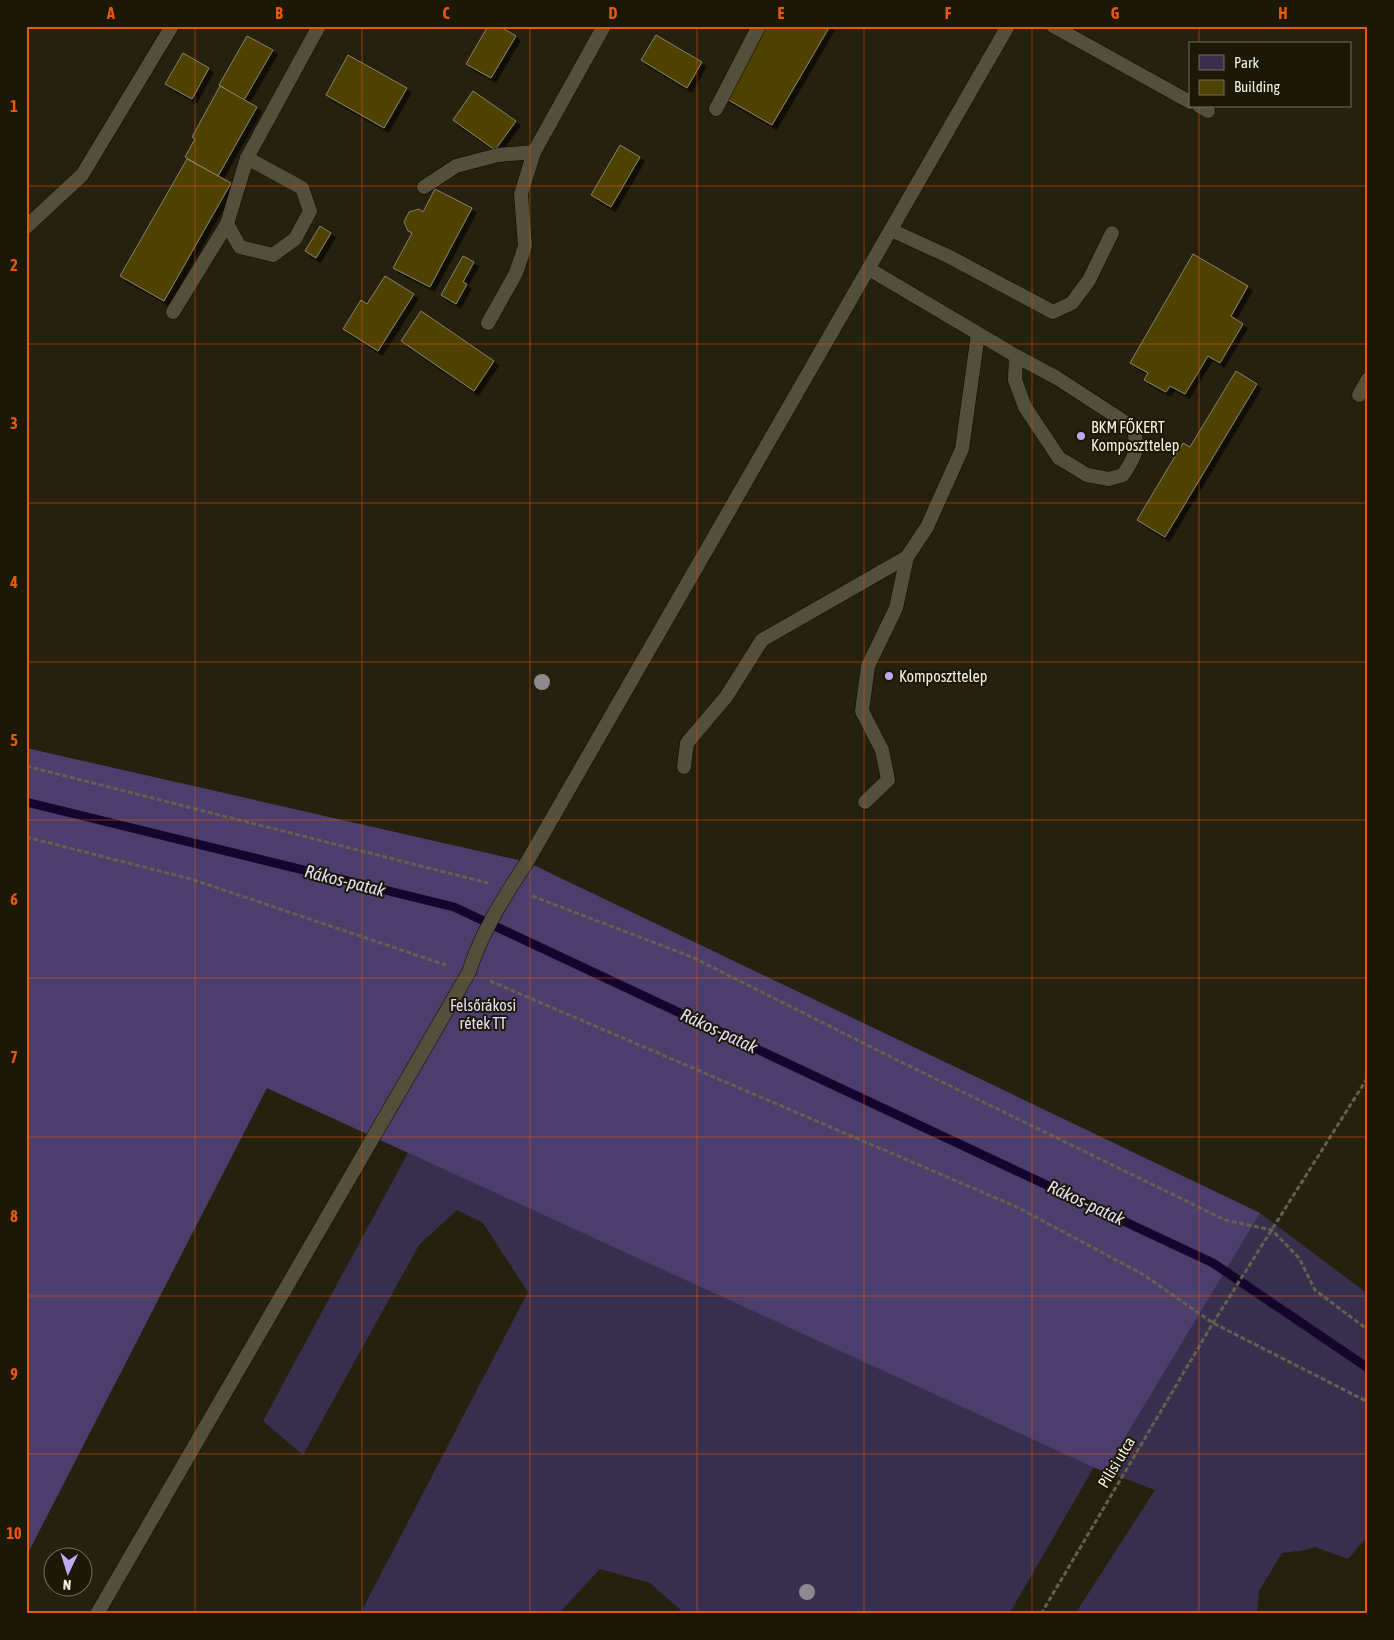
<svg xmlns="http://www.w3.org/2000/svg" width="1394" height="1640" viewBox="0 0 1394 1640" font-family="'Asap Condensed',sans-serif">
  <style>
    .green { fill: #382f4e }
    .forest { fill: #4c3e6c }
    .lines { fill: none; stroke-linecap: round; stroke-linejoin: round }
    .stream { stroke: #15052d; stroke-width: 9 }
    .building { fill: #4f4304; stroke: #86826c; filter: url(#shadow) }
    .service-casing { stroke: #0e0a00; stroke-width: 15 }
    .path { stroke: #64604f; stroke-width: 3; stroke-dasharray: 5 2.5; stroke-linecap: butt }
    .service { stroke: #534f3a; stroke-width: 14 }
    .tree { fill: #8e8890 }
    .grid { fill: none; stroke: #e8590c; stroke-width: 1; stroke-opacity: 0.55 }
    .poi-dot { fill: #bea9f4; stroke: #1c1806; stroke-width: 2 }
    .labels { text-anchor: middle; stroke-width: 4; stroke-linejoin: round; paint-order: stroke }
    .poi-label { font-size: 16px; fill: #f2efe3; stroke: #1c1806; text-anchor: start }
    .park-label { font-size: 16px; fill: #e4dcfb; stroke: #1c1806 }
    .street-label { font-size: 16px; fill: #f2efe3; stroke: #1c1806 }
    .water-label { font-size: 18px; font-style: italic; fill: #e2dbfa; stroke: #1c1806 }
    .neatline { fill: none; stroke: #e8590c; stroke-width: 2 }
    .grid-label { font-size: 16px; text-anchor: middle; font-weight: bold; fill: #e8590c }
  </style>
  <defs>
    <filter id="shadow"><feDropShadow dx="4.5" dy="4.5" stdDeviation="0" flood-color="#0009"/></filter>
  </defs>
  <rect width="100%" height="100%" fill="#25210e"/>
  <polygon class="green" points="26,748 527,862 1260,1213 1368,1294 1368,1536 1348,1559 1315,1547 1307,1550 1282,1553 1259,1591 1257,1614 1075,1614 1155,1490 1094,1467 1009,1614 685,1614 650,1583 600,1569 558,1614 360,1614 528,1292 483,1223 457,1210 419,1245 303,1455 263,1421 408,1153 267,1088"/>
  <polygon class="forest" points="26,748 527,862 1260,1213 1104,1472 267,1088 26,1557"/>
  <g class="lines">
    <polyline class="stream" points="26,802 454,907 1213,1263 1368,1368"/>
  </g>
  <g class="building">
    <polygon points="488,26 499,26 516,36 491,78 466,64"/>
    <polygon points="767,26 830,26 772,125 725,98"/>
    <polygon points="656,35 702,62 687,88 641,60"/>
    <polygon points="247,36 273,50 244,100 219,85"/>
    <polygon points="183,53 209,68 192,99 165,84"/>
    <polygon points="348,55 407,88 384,128 326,95"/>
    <polygon points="220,86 257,107 218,176 185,157 195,139 192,137"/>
    <polygon points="473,91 516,121 495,150 453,120"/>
    <polygon points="620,145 640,157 611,207 591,195"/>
    <polygon points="187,159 231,183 164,301 120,276"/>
    <polygon points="435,189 472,208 430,287 393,268 412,233 408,231 404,222 409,212 419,209 423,212"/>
    <polygon points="320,226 331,233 316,258 305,251"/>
    <polygon points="1193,254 1248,286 1231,316 1243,324 1220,363 1208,356 1185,394 1170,386 1166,392 1144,380 1148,373 1130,363"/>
    <polygon points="463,256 474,262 463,282 467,284 456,304 441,295"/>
    <polygon points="385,276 414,294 378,351 343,329 361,300 367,304"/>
    <polygon points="421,311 494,361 474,391 401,341"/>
    <polygon points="1236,371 1257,384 1165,537 1137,520 1183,443 1190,447"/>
  </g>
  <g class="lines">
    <g class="service-casing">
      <g id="service">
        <polyline points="1053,26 1190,102"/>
        <polyline points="1199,106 1208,111"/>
        <polyline points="716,109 759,26"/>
        <polyline points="424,187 456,166 498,155 534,152 604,26"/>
        <polyline points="227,224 240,247 273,255 295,239 310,211 302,188 247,158"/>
        <polyline points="26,227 82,175 172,26"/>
        <polyline points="891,230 950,257 1053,312 1072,303 1089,280 1112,233"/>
        <path d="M 869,269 L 1016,356 L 1015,380 L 1025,407 L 1059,458 L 1087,475 L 1109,479 L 1123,475 C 1136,456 1138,450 1134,428 L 1057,378 L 1016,356"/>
        <polyline points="173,312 227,224 247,158 319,26"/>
        <polyline points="488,323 516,273 525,246 521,194 534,152"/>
        <polyline points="1359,395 1368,379"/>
        <polyline points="684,767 687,743 726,697 762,640 907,557 927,527 962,449 978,334"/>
        <polyline points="865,802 888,780 882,750 862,711 868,666 896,608 907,557"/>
        <path d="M 97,1614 L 469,972 C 481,933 504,897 527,862 L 1008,26"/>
      </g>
    </g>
    <g class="path">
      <polyline points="26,766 488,883"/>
      <polyline points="26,837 191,879 446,965"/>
      <polyline points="532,896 692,957 895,1059 1225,1220 1272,1230 1299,1258 1315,1290 1368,1330"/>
      <polyline points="490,981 1017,1207 1144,1275 1213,1323 1368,1402"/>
      <polyline points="1041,1614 1213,1323 1368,1077"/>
    </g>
    <use href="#service" class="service"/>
  </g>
  <g class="tree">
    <circle cx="542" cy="682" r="8"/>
    <circle cx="807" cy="1592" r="8"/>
  </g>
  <path class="grid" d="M 195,26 L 195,1614M 362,26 L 362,1614M 530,26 L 530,1614M 697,26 L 697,1614M 864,26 L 864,1614M 1032,26 L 1032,1614M 1199,26 L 1199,44M 1199,106 L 1199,1614M 26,186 L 1368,186M 26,344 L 1368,344M 26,503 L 1368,503M 26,662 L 1368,662M 26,820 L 1368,820M 26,978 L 1368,978M 26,1137 L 1368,1137M 26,1296 L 1368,1296M 26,1454 L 1368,1454"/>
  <g class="poi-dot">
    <circle cx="1081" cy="436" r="5"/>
    <circle cx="889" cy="676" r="5"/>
  </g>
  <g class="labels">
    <g class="poi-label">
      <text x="1091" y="433">BKM FŐKERT<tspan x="1091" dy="18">Komposzttelep</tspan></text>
      <text x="899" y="682">Komposzttelep</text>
    </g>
    <g class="park-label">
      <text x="483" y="1011">Felsőrákosi<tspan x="483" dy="18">rétek TT</tspan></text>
    </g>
    <g class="street-label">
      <text transform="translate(1116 1462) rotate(-59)" y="6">Pilisi utca</text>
    </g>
    <g class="water-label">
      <text transform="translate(345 881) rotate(14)" y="6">Rákos-patak</text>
      <text transform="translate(719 1031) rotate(25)" y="6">Rákos-patak</text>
      <text transform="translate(1086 1203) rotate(25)" y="6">Rákos-patak</text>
    </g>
  </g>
  <rect width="1394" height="1640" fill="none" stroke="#1c1806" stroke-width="55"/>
  <rect x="1189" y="42" width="162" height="65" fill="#1c1806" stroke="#726e5e"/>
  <rect x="1199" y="55" width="25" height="15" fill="#382f4e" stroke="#726e5e"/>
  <text x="1234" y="68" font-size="15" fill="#f2efe3">Park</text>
  <rect x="1199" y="80" width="25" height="15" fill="#4f4304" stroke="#726e5e"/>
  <text x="1234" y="92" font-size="15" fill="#f2efe3">Building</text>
  <g transform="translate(68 1572) rotate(184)"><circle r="24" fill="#1c1806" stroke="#726e5e"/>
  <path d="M0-4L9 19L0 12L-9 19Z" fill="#bea9f4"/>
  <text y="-8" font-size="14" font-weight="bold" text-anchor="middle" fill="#f2efe3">N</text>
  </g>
  <rect x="28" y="28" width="1338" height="1584" class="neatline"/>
  <g class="grid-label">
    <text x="111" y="19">A</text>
    <text x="279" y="19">B</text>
    <text x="446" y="19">C</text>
    <text x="613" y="19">D</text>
    <text x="781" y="19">E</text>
    <text x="948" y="19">F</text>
    <text x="1115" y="19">G</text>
    <text x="1283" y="19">H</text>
    <text x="14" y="112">1</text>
    <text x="14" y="271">2</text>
    <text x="14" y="429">3</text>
    <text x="14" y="588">4</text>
    <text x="14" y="746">5</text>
    <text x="14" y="905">6</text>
    <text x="14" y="1063">7</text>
    <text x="14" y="1222">8</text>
    <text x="14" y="1380">9</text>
    <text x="14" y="1539">10</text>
  </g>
</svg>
